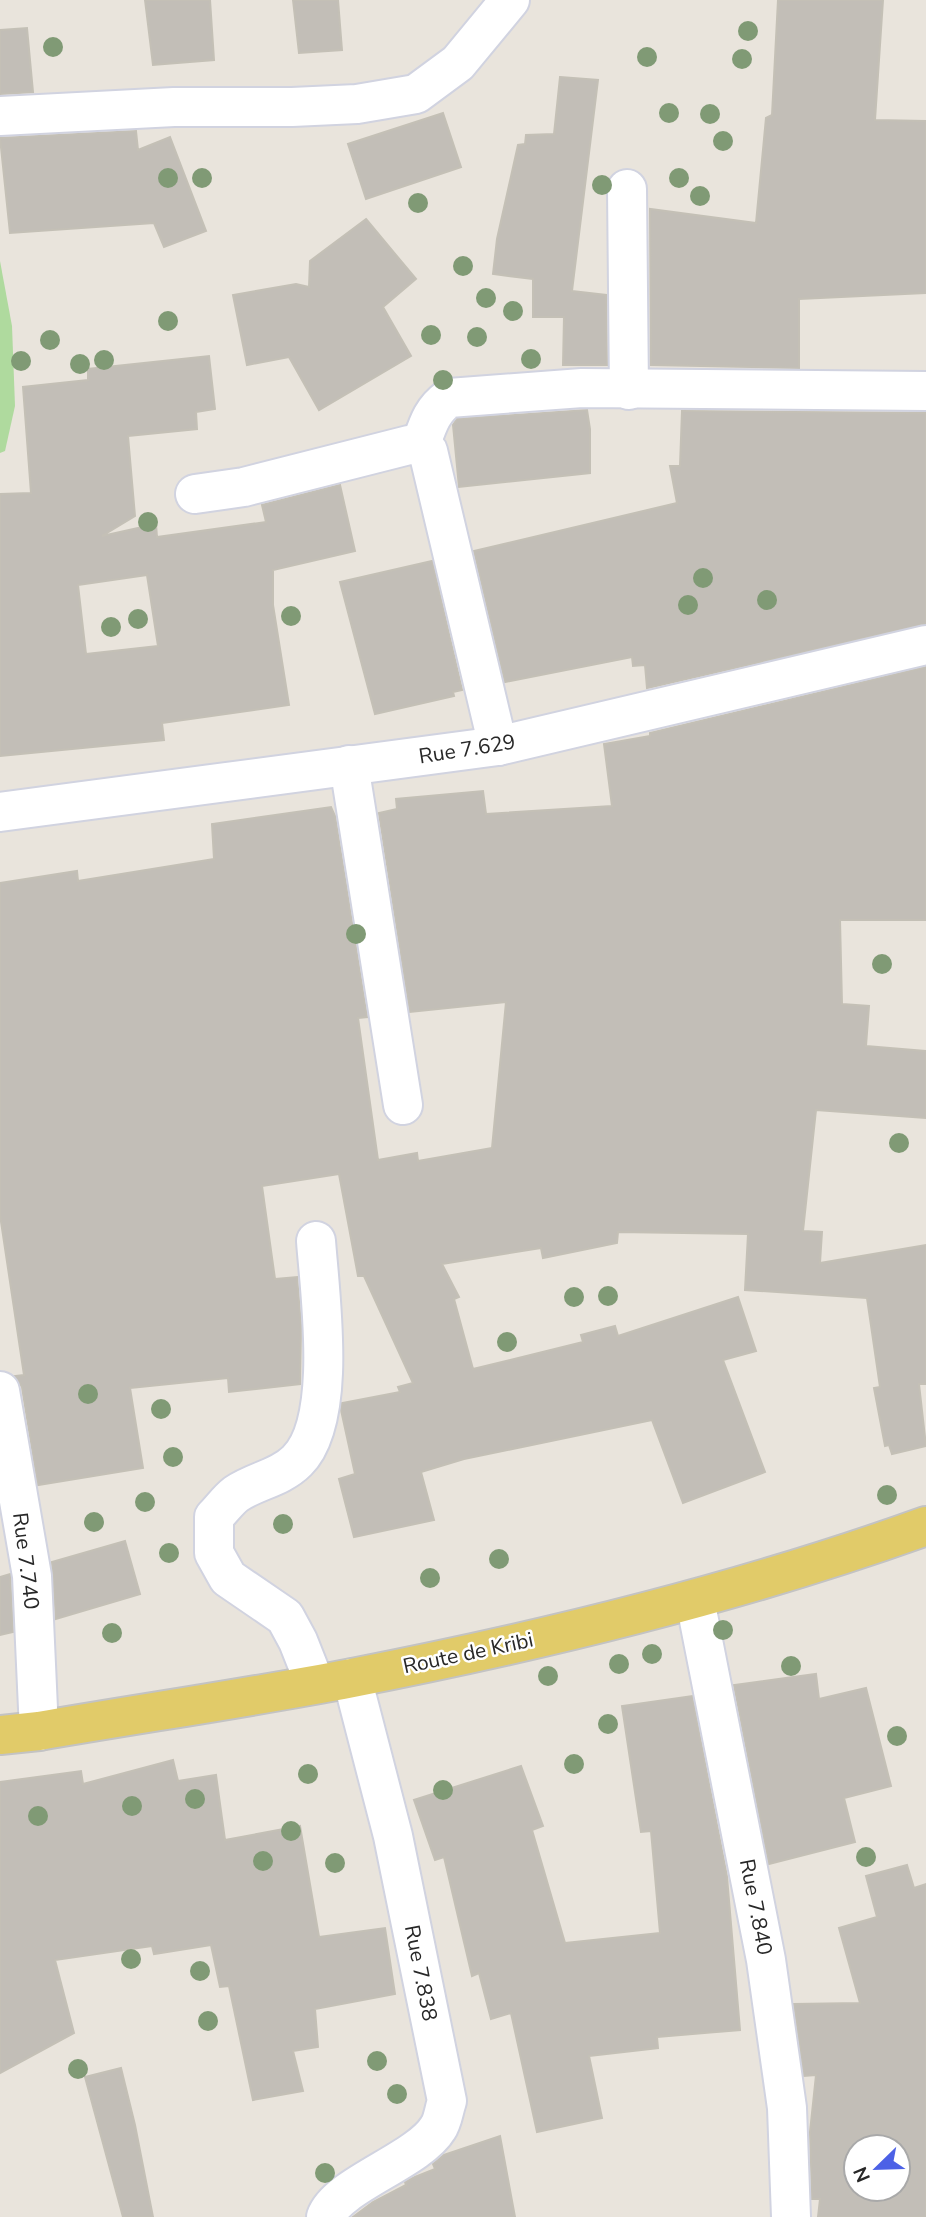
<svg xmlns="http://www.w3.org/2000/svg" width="926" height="2217" viewBox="0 0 926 2217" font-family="'Nunito Sans',sans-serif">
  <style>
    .green { fill: #afda9e }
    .building { fill: #c2beb7; stroke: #c4c0b6; stroke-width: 2; fill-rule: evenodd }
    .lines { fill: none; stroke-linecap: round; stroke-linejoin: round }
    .minor-casing { stroke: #d1d3e0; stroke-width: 42 }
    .major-casing { stroke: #c3c3c3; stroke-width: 42 }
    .minor { stroke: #fff; stroke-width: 38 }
    .major { stroke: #e1cb69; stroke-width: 38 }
    .tree { fill: #809a75 }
    .labels { text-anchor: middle; stroke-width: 5; stroke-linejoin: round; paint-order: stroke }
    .street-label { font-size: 21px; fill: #282828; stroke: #fff }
  </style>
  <rect width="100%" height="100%" fill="#e9e4dc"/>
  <polygon class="green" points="0,261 12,326 15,406 5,451 0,453"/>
  <g class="building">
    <polygon points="145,0 210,0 214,60 153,65"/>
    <polygon points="293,0 338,0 342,50 299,53"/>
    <polygon points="778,0 883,0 875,120 926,121 926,293 799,299 799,368 651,365 650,209 756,223 766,118 772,115"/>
    <polygon points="27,28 33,92 0,94 0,30"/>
    <polygon points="560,77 598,80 572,291 606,295 607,365 563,365 564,317 533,317 533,279 493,274 497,239 518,145 525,144 526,135 554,134"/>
    <polygon points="443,113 461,167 366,199 348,144"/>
    <polygon points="136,131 138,150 170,137 206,231 164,247 154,223 10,233 0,138"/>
    <polygon points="366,219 416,279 383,307 411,356 319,410 289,357 247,365 233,295 296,284 309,287 310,261"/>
    <path d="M 209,356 L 215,409 L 196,412 L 197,429 L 128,436 L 135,516 L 102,536 L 156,524 L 157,537 L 266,522 L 262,505 L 340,485 L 355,551 L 273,570 L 273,605 L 289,705 L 162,723 L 164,740 L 0,756 L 0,494 L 31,493 L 23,387 L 88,380 L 88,369 ZM 147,575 L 158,646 L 86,654 L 78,585 Z"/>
    <polygon points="587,410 590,429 590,473 459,487 453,425 457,419"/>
    <polygon points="682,411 926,413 926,624 647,688 645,665 633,666 632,657 505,682 474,551 677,503 670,466 680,466"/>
    <polygon points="432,561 462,690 453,692 454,696 375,714 340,582"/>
    <polygon points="926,667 926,920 840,920 842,1004 869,1006 866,1046 926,1051 926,1118 816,1110 803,1231 822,1232 820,1263 926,1245 926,1384 919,1384 926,1446 892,1454 889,1445 885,1446 874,1388 880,1387 867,1298 745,1290 748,1234 618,1232 617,1243 543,1258 541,1248 442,1264 459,1297 454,1299 473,1369 583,1342 581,1335 615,1326 618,1336 738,1297 756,1351 723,1360 765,1472 683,1503 652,1420 464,1459 421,1472 434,1520 354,1537 339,1479 355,1474 341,1410 342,1403 400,1392 398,1387 413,1383 364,1276 358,1276 339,1174 262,1186 275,1279 297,1277 301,1325 300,1384 229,1392 228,1378 130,1388 143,1468 38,1485 22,1387 15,1376 24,1375 0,1215 0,883 77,871 78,881 214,859 212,824 331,807 335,816 367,1017 358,1018 378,1160 417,1153 418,1161 492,1148 506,1002 410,1012 379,813 397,809 396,799 483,791 486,814 612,806 604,744 650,736 650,733"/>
    <polygon points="125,1541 140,1594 56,1619 52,1562"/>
    <polygon points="10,1574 13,1632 0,1635 0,1577"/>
    <polygon points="816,1674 819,1699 866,1688 891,1786 844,1798 855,1842 769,1864 734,1685"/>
    <polygon points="692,1696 727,1877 740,2030 657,2037 658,2048 589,2056 602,2118 537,2132 511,2013 491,2019 479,1973 472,1976 444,1857 435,1860 414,1800 521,1766 543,1826 532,1830 565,1943 660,1933 651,1831 641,1832 622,1706"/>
    <polygon points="173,1760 178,1781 216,1775 225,1840 300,1826 319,1937 385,1928 395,1994 315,2009 318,2047 293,2051 303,2091 253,2100 229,1986 220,1987 211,1945 154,1954 152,1946 55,1960 74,2033 0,2073 0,1782 81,1771 83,1784"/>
    <path d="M 907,1865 L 914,1888 L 926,1884 L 926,2217 L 818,2217 L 820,2199 L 812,2199 L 810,2132 L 816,2075 L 804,2076 L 794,2004 L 860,2003 L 839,1928 L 877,1917 L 866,1876 ZM 856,2147 L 898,2147 L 898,2189 L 856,2189 Z"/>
    <polygon points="121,2068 135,2125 153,2217 123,2217 85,2077"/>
    <polygon points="500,2136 515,2217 353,2217 373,2202 406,2185 405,2182 415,2177 435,2169 433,2164 444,2155"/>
  </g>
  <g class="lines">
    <g class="minor-casing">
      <g id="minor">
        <polyline points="0,116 174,107 292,107 357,104 416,94 458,63 510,0"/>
        <polyline points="627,189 629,390"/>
        <path d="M 421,444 C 428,424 432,410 449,398 L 582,388 L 926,391"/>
        <polyline points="195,494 244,487 409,445 421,444 428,451 498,746"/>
        <polyline points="349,765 403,1105"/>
        <polyline points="0,812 498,746 926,645"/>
        <polyline points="0,1391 32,1576 39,1731"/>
        <polyline points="695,1600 766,1960 787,2108 791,2217"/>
        <path d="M 315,1684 L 298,1641 L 285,1617 L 228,1578 L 214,1553 L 214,1517 C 221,1510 228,1500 236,1494 C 255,1481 280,1478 297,1461 C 338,1421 320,1295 316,1241"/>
        <path d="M 326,2217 C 337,2185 418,2161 438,2128 C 443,2121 444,2109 447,2101 L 393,1836 L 352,1678"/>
      </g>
    </g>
    <g class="major-casing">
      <path id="major" d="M 0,1735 L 39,1731 C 143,1713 248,1698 352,1678 C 547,1640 740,1593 926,1526"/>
    </g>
    <use href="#minor" class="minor"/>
    <use href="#major" class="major"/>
  </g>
  <g class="tree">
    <circle cx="748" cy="31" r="10"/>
    <circle cx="53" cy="47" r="10"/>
    <circle cx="647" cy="57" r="10"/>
    <circle cx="742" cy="59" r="10"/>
    <circle cx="669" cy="113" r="10"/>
    <circle cx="710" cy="114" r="10"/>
    <circle cx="723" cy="141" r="10"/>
    <circle cx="168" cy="178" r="10"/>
    <circle cx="202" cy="178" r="10"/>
    <circle cx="679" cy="178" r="10"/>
    <circle cx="602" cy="185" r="10"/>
    <circle cx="700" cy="196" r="10"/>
    <circle cx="418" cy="203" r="10"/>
    <circle cx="463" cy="266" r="10"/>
    <circle cx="486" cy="298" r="10"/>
    <circle cx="513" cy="311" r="10"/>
    <circle cx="168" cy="321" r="10"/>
    <circle cx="431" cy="335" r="10"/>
    <circle cx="477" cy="337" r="10"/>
    <circle cx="50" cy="340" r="10"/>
    <circle cx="531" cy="359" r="10"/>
    <circle cx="104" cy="360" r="10"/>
    <circle cx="21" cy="361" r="10"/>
    <circle cx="80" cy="364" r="10"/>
    <circle cx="443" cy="380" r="10"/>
    <circle cx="148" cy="522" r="10"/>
    <circle cx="703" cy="578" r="10"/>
    <circle cx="767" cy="600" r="10"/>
    <circle cx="688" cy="605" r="10"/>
    <circle cx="291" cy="616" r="10"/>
    <circle cx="138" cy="619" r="10"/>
    <circle cx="111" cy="627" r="10"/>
    <circle cx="356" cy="934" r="10"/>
    <circle cx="882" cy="964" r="10"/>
    <circle cx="899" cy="1143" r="10"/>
    <circle cx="608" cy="1296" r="10"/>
    <circle cx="574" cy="1297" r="10"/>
    <circle cx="507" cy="1342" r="10"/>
    <circle cx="88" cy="1394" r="10"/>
    <circle cx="161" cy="1409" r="10"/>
    <circle cx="173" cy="1457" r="10"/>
    <circle cx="887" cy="1495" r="10"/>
    <circle cx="145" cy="1502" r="10"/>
    <circle cx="94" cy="1522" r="10"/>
    <circle cx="283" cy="1524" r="10"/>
    <circle cx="169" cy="1553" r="10"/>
    <circle cx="499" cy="1559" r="10"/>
    <circle cx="430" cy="1578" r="10"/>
    <circle cx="723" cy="1630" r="10"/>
    <circle cx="112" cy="1633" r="10"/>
    <circle cx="652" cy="1654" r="10"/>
    <circle cx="619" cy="1664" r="10"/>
    <circle cx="791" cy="1666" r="10"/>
    <circle cx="548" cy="1676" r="10"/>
    <circle cx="608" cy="1724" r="10"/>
    <circle cx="897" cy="1736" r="10"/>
    <circle cx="574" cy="1764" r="10"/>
    <circle cx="308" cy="1774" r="10"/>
    <circle cx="443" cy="1790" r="10"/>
    <circle cx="195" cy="1799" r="10"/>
    <circle cx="132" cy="1806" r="10"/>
    <circle cx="38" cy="1816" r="10"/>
    <circle cx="291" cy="1831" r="10"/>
    <circle cx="866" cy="1857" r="10"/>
    <circle cx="263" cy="1861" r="10"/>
    <circle cx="335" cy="1863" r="10"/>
    <circle cx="131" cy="1959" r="10"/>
    <circle cx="200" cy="1971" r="10"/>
    <circle cx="208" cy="2021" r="10"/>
    <circle cx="377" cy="2061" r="10"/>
    <circle cx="78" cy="2069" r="10"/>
    <circle cx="397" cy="2094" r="10"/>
    <circle cx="325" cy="2173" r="10"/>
  </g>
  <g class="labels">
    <g class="street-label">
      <text transform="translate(467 749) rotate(-9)" y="7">Rue 7.629</text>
      <text transform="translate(26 1561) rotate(83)" y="7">Rue 7.740</text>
      <text transform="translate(468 1653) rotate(-12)" y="7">Route de Kribi</text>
      <text transform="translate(756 1907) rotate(79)" y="7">Rue 7.840</text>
      <text transform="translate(421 1973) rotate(79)" y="7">Rue 7.838</text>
    </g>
  </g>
  <g transform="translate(877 2168) rotate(247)"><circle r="33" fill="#ffffff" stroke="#a9a9a9" stroke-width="2"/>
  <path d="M0-5L12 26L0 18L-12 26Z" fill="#4c61e6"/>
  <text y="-10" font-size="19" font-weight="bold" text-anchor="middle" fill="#282828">N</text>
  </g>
</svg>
